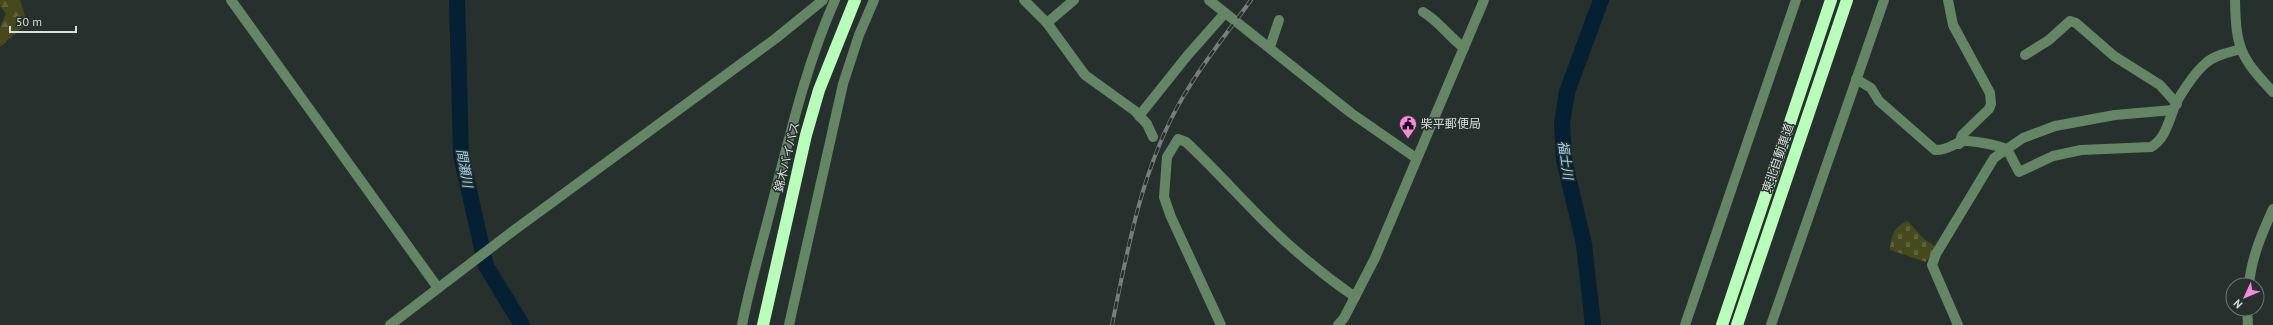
<svg xmlns="http://www.w3.org/2000/svg" width="2273" height="325" viewBox="0 0 2273 325" font-family="'PT Sans','Noto Sans JP',sans-serif">
  <style>
    .forest { fill: url(#forest-firs) }
    .cemetery { fill: url(#cemetery-stones) }
    .lines { fill: none; stroke-linecap: round; stroke-linejoin: round }
    .river { stroke: #042032; stroke-width: 16 }
    .minor { stroke: #648665; stroke-width: 10 }
    .highway { stroke: #b9fdba; stroke-width: 12 }
    .rail-casing { stroke: #767f7d; stroke-width: 4 }
    .rail { stroke: #26312e; stroke-width: 2.5; stroke-dasharray: 8; stroke-linecap: butt }
    .labels { text-anchor: middle; stroke-width: 3; stroke-linejoin: round; paint-order: stroke }
    .poi-label { font-size: 12px; fill: #d8dedc; stroke: #26312e; text-anchor: start }
    .street-label { font-size: 12px; fill: #d8dedc; stroke: #26312e }
    .water-label { font-size: 13px; font-style: italic; fill: #a6d2f4; stroke: #26312e }
  </style>
  <defs>
    <pattern id="forest-firs" width="22" height="20" patternUnits="userSpaceOnUse"><rect width="22" height="20" fill="#45491c"/><path d="M5 1l3.5 6h-7zM16 11l3.5 6h-7z" fill="#5f633c"/></pattern>
    <pattern id="cemetery-stones" width="16" height="16" patternUnits="userSpaceOnUse"><rect width="16" height="16" fill="#45491c"/><path d="M2 7V4a2 2 0 0 1 4 0v3zM10 15v-3a2 2 0 0 1 4 0v3z" fill="#5f633c"/></pattern>
  </defs>
  <rect width="100%" height="100%" fill="#26312e"/>
  <polygon class="forest" points="0,0 20,0 27,23 0,47 0,27 6,14 0,6"/>
  <path class="cemetery" d="M 1908,221 L 1923,238 L 1937,248 L 1926,262 L 1890,250 C 1891,238 1894,225 1908,221 Z"/>
  <g class="lines">
    <g class="river">
      <polyline points="457,0 461,155 486,266 522,325"/>
      <polyline points="1593,325 1584,244 1564,160 1562,123 1567,92 1601,0"/>
    </g>
    <g class="minor">
      <polyline points="231,0 438,288"/>
      <polyline points="1024,0 1047,23 1085,75 1135,111 1147,124 1153,137"/>
      <polyline points="1209,0 1351,113 1416,158"/>
      <polyline points="1948,0 1953,25 1990,93 1991,104 1989,109 1962,135 1959,144"/>
      <path d="M 2235,0 C 2236,48 2240,57 2273,92"/>
      <path d="M 1423,12 C 1439,21 1449,37 1464,48"/>
      <polyline points="1047,23 1074,0"/>
      <polyline points="1270,47 1279,20"/>
      <polyline points="2025,55 2049,40 2070,21 2076,23 2114,56 2160,85 2177,104"/>
      <path d="M 1856,79 L 1871,88 L 1879,101 L 1935,150 C 1947,151 1954,143 1964,141 C 1974,140 1998,146 2007,149 L 2019,172 L 2053,156 L 2081,150 L 2151,147 C 2164,140 2168,124 2173,111 C 2177,98 2195,72 2206,63 C 2215,55 2230,52 2241,49"/>
      <polyline points="1139,116 1187,56 1225,13"/>
      <path d="M 2249,285 C 2251,259 2262,233 2273,209"/>
      <polyline points="2247,309 2248,325"/>
      <polyline points="390,325 513,231 775,39 823,0"/>
      <path d="M 742,325 C 750,284 762,244 772,204 C 790,135 806,65 835,0"/>
      <polyline points="789,325 843,84 859,35 874,0"/>
      <path d="M 1221,325 L 1171,217 L 1164,197 L 1167,157 L 1178,139 L 1186,142 C 1216,170 1243,201 1272,229 C 1298,254 1326,277 1355,297"/>
      <polyline points="1338,325 1344,318 1375,258 1484,0"/>
      <polyline points="1685,325 1796,0"/>
      <polyline points="1771,325 1884,0"/>
      <polyline points="1958,325 1932,265 1936,254 1994,158 2023,138 2055,126 2115,115 2173,110"/>
    </g>
    <g class="highway">
      <polyline points="763,325 806,135 819,90 855,0"/>
      <polyline points="1722,325 1831,0"/>
      <polyline points="1737,325 1847,0"/>
    </g>
    <g class="rail-casing">
      <path id="rail" d="M 1112,325 C 1129,242 1144,156 1191,84 C 1209,55 1231,28 1251,0"/>
    </g>
    <use href="#rail" class="rail"/>
  </g>
  <defs>
    <g id="civic-pin" transform="scale(0.9)"><path d="M0 17L-7.5 6A9.5 9.5 0 1 1 7.5 6Z" fill="#fe85e0" stroke="#26312e"/><path d="M-.6-6.5H3V-4.5H.6V-3L4-1V1h2V6H-6V1h2V-1L-.6-3ZM-1.2 2.5V6h2.4V2.5Z" fill="#111"/></g>
  </defs>
  <g fill-rule="evenodd">
    <use href="#civic-pin" x="1408" y="124"/>
  </g>
  <g class="labels">
    <g class="poi-label">
      <text x="1421" y="128">柴平郵便局</text>
    </g>
    <g class="street-label">
      <text transform="translate(787 157) rotate(-76)" y="4">錦木バイパス</text>
      <text transform="translate(1778 158) rotate(-71)" y="4">東北自動車道</text>
    </g>
    <g class="water-label">
      <text transform="translate(1566 160) rotate(82)" y="5">福士川</text>
      <text transform="translate(465 168) rotate(80)" y="5">間瀬川</text>
    </g>
  </g>
  <g transform="translate(2245 297) rotate(226)"><circle r="19" fill="#26312e" stroke="#6d7674"/>
  <path d="M0-3L7 15L0 10L-7 15Z" fill="#fe85e0"/>
  <text y="-6" font-size="11" font-weight="bold" text-anchor="middle" fill="#d8dedc">N</text>
  </g>
  <path d="M10 26v6h66v-6" fill="none" stroke="#d8dedc" stroke-width="2"/>
  <text x="16" y="26" font-size="12" fill="#d8dedc" stroke="#26312e" stroke-width="3" paint-order="stroke">50 m</text>
</svg>
